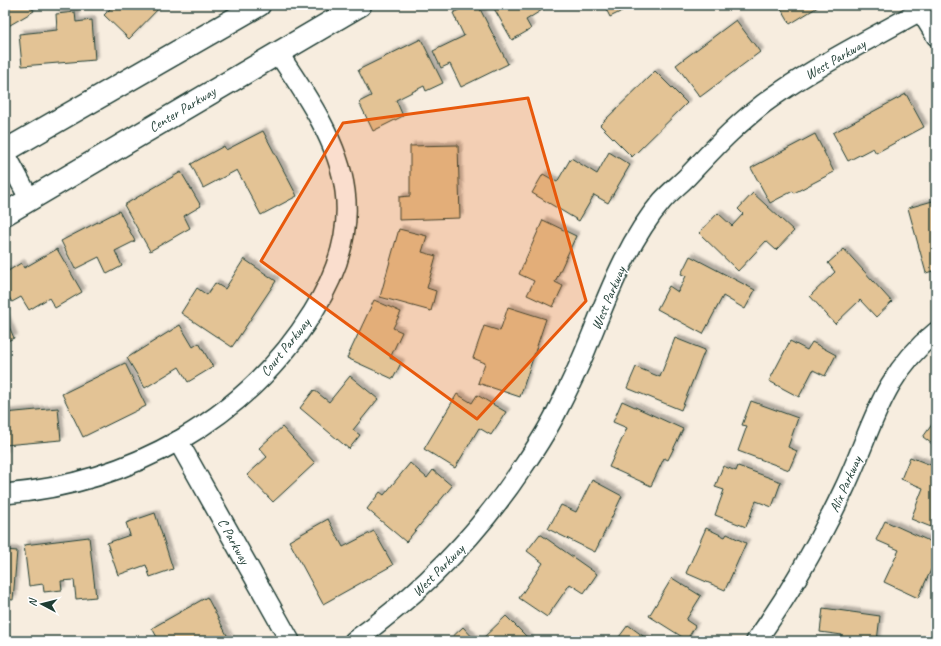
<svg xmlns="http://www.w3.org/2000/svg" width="941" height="646" viewBox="0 0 941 646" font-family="Caveat,sans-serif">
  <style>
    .building { fill: #e3c395; stroke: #1f3d34; filter: url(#shadow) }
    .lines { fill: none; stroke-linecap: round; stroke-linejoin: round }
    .minor-casing { stroke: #1f3d34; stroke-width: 22 }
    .tertiary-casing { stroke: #1f3d34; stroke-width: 25 }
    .minor { stroke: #fff; stroke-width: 19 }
    .tertiary { stroke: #fff; stroke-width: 22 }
    .marked { fill: #e8590c; fill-opacity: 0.2; stroke: #e8590c; stroke-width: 3; stroke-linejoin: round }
    .labels { text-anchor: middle; stroke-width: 3; stroke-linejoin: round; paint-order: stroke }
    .street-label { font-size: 14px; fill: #1f3d34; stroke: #fff }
  </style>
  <defs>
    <filter id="shadow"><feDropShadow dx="3.5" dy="-3.5" stdDeviation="1" flood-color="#0004"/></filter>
  </defs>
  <rect width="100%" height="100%" fill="#f7eddf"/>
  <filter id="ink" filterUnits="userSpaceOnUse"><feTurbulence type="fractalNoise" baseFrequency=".025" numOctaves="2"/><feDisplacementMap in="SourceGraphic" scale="8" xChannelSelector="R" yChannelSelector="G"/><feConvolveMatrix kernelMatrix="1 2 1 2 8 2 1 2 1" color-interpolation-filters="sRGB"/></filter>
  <g filter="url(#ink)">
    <g class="building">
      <polygon points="5,5 30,5 34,11 5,28"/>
      <polygon points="114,5 162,5 129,39 104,15"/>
      <polygon points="468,5 478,5 508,64 461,87 450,64 441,68 433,51 464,36 453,13"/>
      <polygon points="492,5 550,5 526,20 531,29 512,40"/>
      <polygon points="604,5 634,5 610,17"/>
      <polygon points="779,5 821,5 790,24"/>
      <polygon points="75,12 76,22 92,20 95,60 22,66 19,34 57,30 56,14"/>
      <polygon points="736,20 760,52 700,97 676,65"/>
      <polygon points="421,39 443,83 426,91 424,86 396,100 403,116 373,131 359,102 371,96 358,70"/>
      <polygon points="655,71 687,103 632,157 600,125"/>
      <polygon points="906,94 924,127 876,153 873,148 848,161 833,133"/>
      <polygon points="263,131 297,196 261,215 237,170 203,188 191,164 224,146 226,150"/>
      <polygon points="815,134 834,172 794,193 793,191 770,203 751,168"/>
      <polygon points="458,145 460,218 399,220 399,197 410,196 410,146"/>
      <polygon points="609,152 630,165 608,203 594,195 579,221 532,193 543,174 557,182 571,158 597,174"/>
      <polygon points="181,172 201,206 184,216 190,228 150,251 124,205"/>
      <polygon points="753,193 794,231 776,250 766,241 738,271 699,233 718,213 732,226 743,214 738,209"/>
      <polygon points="936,200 936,270 926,273 908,208"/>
      <polygon points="119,211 135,241 115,251 122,266 107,274 99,257 75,269 61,241"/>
      <polygon points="543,220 576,236 555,282 563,286 553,307 527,295 534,281 519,274"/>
      <polygon points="399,229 427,236 422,252 436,256 427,288 436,291 431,311 380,297"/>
      <polygon points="57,249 82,292 55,308 49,298 29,310 21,297 12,302 5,291 5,273 21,263 24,268"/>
      <polygon points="844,249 892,302 876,317 860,300 835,324 810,296 835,272 828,263"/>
      <polygon points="690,256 755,290 745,309 723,296 703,334 657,309 669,286 678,292 686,276 681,274"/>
      <polygon points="244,259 276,281 232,347 181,313 197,288 207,295 215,283 225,289"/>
      <polygon points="374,300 401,312 393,328 402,332 390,358 401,363 393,379 347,358"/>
      <polygon points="508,307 546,319 520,397 478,383 485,363 473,358 484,326 500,331"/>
      <polygon points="5,317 14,338 5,342"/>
      <polygon points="180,325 193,347 199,343 213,367 188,382 179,367 145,388 127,358"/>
      <polygon points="675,338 705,350 681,410 627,388 636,367 660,377"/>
      <polygon points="790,341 807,350 812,342 836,355 825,376 813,370 799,397 769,381"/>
      <polygon points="125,363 146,406 83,437 62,394"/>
      <polygon points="350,376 378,399 353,430 360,435 349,449 300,408 314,390 329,402"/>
      <polygon points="457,394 472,403 477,395 506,412 491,435 479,428 455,468 424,449"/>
      <polygon points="622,401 683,429 668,460 664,458 651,486 609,467 627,428 613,422"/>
      <polygon points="751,401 798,418 788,447 797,451 789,470 738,451 747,426 742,425"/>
      <polygon points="58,408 61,440 5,445 5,455 5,413"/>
      <polygon points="936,419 936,447 923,437"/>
      <polygon points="282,427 315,463 273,502 247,475 267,457 259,448"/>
      <polygon points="910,457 936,467 936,529 911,519 923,488 901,479"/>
      <polygon points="410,463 427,478 433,470 452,486 406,542 367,509 380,492 384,495"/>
      <polygon points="723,466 736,471 738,466 781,482 772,507 756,501 746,527 715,515 724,490 715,487"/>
      <polygon points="592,480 622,496 595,552 548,529 561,505 576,512"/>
      <polygon points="155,513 173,569 150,577 146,565 118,575 107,543 130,535 126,523"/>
      <polygon points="328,519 343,547 374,531 393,565 323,604 289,541"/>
      <polygon points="885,521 936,544 936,559 918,598 884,582 899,550 876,540"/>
      <polygon points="706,528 725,537 727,534 746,543 725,590 686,573"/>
      <polygon points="540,534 597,574 584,593 570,584 547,617 519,598 543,563 527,551"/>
      <polygon points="89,537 96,597 76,599 74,580 61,581 62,590 44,592 43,584 29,586 24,545"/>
      <polygon points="5,550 17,551 13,600 5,599"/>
      <polygon points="672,578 701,596 686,620 695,626 687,640 649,616"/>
      <polygon points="207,597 230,641 159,641 152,628"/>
      <polygon points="823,608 880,616 877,641 841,641 842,635 820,632"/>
      <polygon points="506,616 530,640 480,641"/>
      <polygon points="628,625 650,641 616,641"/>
      <polygon points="463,627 476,641 448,641"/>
    </g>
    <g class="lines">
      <g class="minor-casing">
        <g id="minor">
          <polyline points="917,5 936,36"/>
          <polyline points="5,153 30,200"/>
          <polyline points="178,441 290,641"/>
          <path d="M 5,494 C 130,483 246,420 313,312 C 336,275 351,235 345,191 C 339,142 305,93 278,53"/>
          <path d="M 354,641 C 421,593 477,536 523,467 C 536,448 549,428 559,407 C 569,387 580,365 588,344 C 608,295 627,242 662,201 C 670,192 679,185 687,177 C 715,147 743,117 777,94 C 822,63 872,38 920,11"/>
          <path d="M 756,641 C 790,593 819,542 844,489 C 873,428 880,377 936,332"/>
        </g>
      </g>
      <g class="tertiary-casing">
        <g id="tertiary">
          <polyline points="5,151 259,5"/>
          <polyline points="5,214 360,5"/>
        </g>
      </g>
      <use href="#minor" class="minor"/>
      <use href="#tertiary" class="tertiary"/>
    </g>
  </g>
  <path class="marked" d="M 528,98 L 586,301 L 477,419 L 261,261 L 343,123 Z"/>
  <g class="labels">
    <g class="street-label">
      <text transform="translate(835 59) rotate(-30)" y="5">West Parkway</text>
      <text transform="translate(182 109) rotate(-31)" y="5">Center Parkway</text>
      <text transform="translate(608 298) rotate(-67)" y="5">West Parkway</text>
      <text transform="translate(285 347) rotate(-51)" y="5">Court Parkway</text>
      <text transform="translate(845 484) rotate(-66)" y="5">Alix Parkway</text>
      <text transform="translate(234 541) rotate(61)" y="5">C Parkway</text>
      <text transform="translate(438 570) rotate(-45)" y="5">West Parkway</text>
    </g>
  </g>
  <rect width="941" height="646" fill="none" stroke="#fff" stroke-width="20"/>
  <rect x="10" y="10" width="921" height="626" fill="none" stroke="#1f3d34" stroke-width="1.5" filter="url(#ink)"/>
  <g transform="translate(42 604) rotate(277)" stroke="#ffffff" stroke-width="3" paint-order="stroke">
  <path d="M0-3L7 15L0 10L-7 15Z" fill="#1f3d34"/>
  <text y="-6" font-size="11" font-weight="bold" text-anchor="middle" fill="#1f3d34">N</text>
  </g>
</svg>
